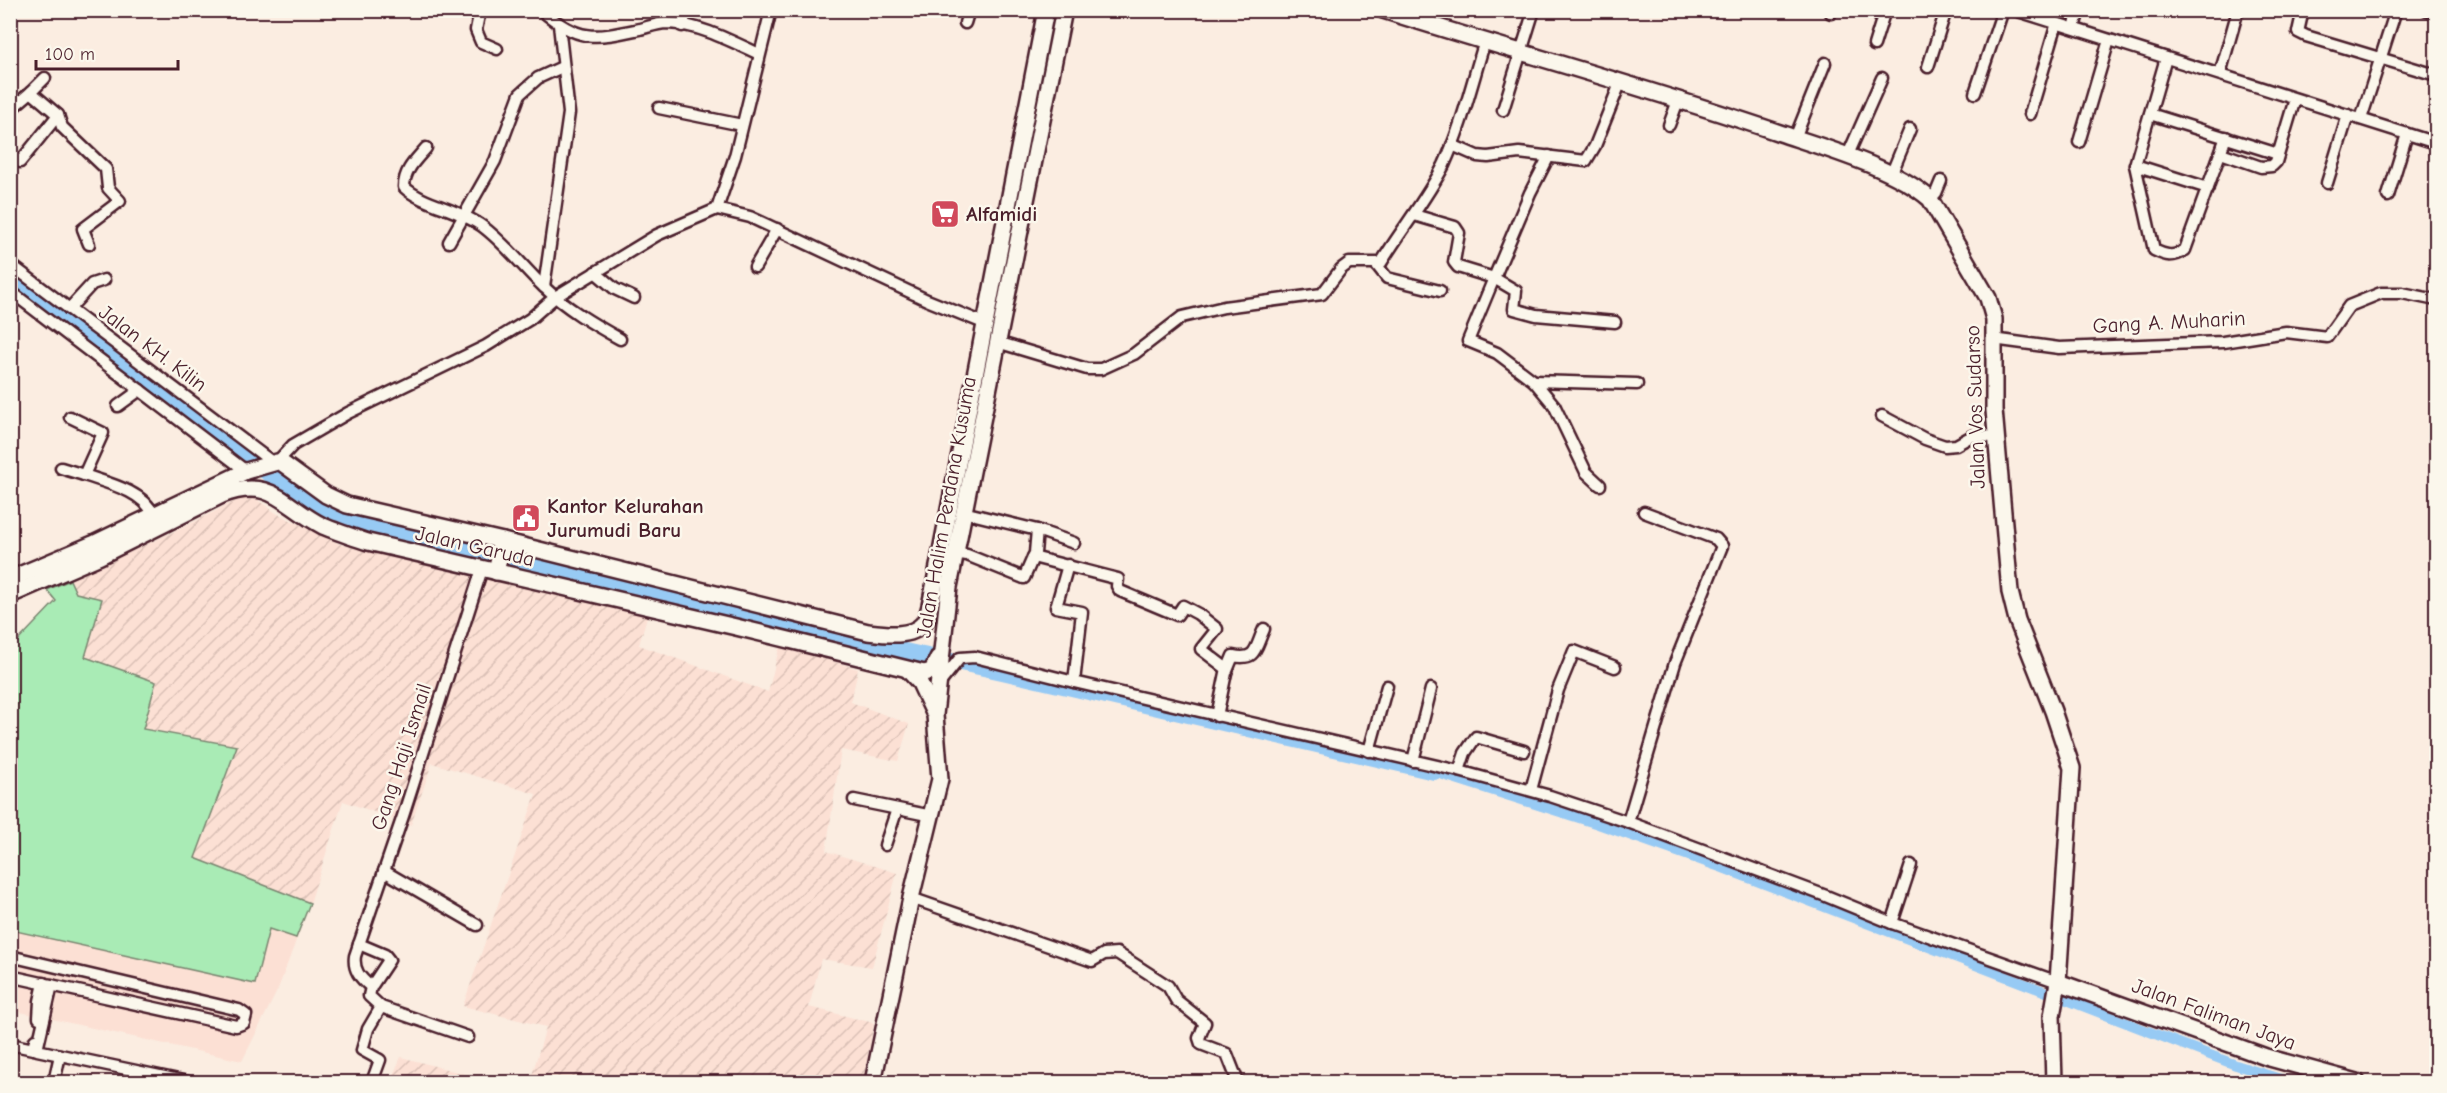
<svg xmlns="http://www.w3.org/2000/svg" width="2447" height="1093" viewBox="0 0 2447 1093" font-family="'Comic Neue',sans-serif">
  <style>
    .built { fill: #fce0d4 }
    .industrial { fill: url(#industrial-furrows) }
    .grass { fill: #a9ebb5; stroke: #7a8570; stroke-width: 1.5 }
    .lines { fill: none; stroke-linecap: round; stroke-linejoin: round }
    .canal { stroke: #97caf4; stroke-width: 10 }
    .river { stroke: #97caf4; stroke-width: 16 }
    .street-casing { stroke: #4a1f2b; stroke-width: 15 }
    .secondary-casing { stroke: #4a1f2b; stroke-width: 20 }
    .street { stroke: #fbf7ec; stroke-width: 10 }
    .secondary { stroke: #fbf7ec; stroke-width: 15 }
    .labels { text-anchor: middle; stroke-width: 5; stroke-linejoin: round; paint-order: stroke }
    .poi-label { font-size: 21px; font-weight: bold; fill: #4a1f2b; stroke: #fbf7ec; text-anchor: start }
    .street-label { font-size: 21px; fill: #4a1f2b; stroke: #fbf7ec }
  </style>
  <defs>
    <pattern id="industrial-furrows" width="10" height="10" patternUnits="userSpaceOnUse" patternTransform="scale(1.5)"><rect width="10" height="10" fill="#fce0d4"/><path d="M-1 1l2-2M0 10L10 0M9 11l2-2" fill="none" stroke="#dac0b6"/></pattern>
  </defs>
  <rect width="100%" height="100%" fill="#fbede1"/>
  <filter id="ink" filterUnits="userSpaceOnUse"><feTurbulence type="fractalNoise" baseFrequency=".0167" numOctaves="2"/><feDisplacementMap in="SourceGraphic" scale="12" xChannelSelector="R" yChannelSelector="G"/><feConvolveMatrix kernelMatrix="1 2 1 2 8 2 1 2 1" color-interpolation-filters="sRGB"/></filter>
  <g filter="url(#ink)">
    <polygon class="built" points="70,580 195,858 310,903 278,989 242,1061 11,1010 10,648 56,601 47,590"/>
    <g class="industrial">
      <polygon points="249,494 276,513 342,545 648,613 639,645 768,692 780,645 858,669 851,702 909,724 898,761 841,750 826,851 897,873 872,967 821,959 809,1007 874,1023 863,1082 530,1082 546,1027 463,1006 536,794 432,763 411,825 343,801 310,903 195,858 237,747 143,729 85,657 101,599 76,593 70,580 184,527"/>
      <polygon points="401,1057 495,1082 390,1082"/>
    </g>
    <polygon class="grass" points="70,580 76,593 102,599 85,657 156,682 143,729 237,746 195,858 310,903 296,938 269,929 255,984 11,930 11,648 56,601 47,590"/>
    <g class="lines">
      <polyline class="canal" points="1434,772 1598,824 1723,868 2236,1065 2290,1082"/>
      <polyline class="river" points="10,276 274,478 312,505 342,520 532,563 775,623 1002,672 1434,772"/>
      <g class="street-casing">
        <g id="street">
          <polyline points="480,10 476,30 481,42 497,49"/>
          <path d="M 541,10 C 580,42 593,39 640,29 C 648,27 658,23 667,23 C 699,24 731,41 759,54"/>
          <polyline points="2015,10 2436,143"/>
          <polyline points="2303,10 2298,32 2306,36 2436,75"/>
          <polyline points="2427,10 2436,13"/>
          <polyline points="1831,13 1832,10"/>
          <polyline points="965,23 969,10"/>
          <polyline points="682,26 685,17 684,10"/>
          <polyline points="2074,28 2079,10"/>
          <polyline points="1874,45 1885,10"/>
          <path d="M 2166,58 L 2135,165 L 2154,250 C 2166,256 2173,258 2185,250 L 2226,137"/>
          <polyline points="1928,67 1946,10"/>
          <polyline points="2220,74 2238,10"/>
          <polyline points="31,92 45,78"/>
          <polyline points="1975,93 2003,10"/>
          <polyline points="659,108 742,125"/>
          <polyline points="10,110 31,92 58,115 62,127 106,169 108,188 120,201 83,229 89,244"/>
          <polyline points="1503,110 1534,10"/>
          <polyline points="2030,114 2057,23"/>
          <polyline points="2150,114 2278,154"/>
          <polyline points="2361,119 2396,10"/>
          <polyline points="1669,125 1679,98"/>
          <polyline points="1795,138 1825,63"/>
          <polyline points="2079,142 2109,40"/>
          <polyline points="1452,145 1477,156 1488,157 1519,153 1586,161 1595,146 1621,81"/>
          <path d="M 426,148 C 416,160 404,170 404,187 C 423,205 457,208 482,226 C 505,243 523,267 544,287 C 566,308 593,324 620,339"/>
          <polyline points="2221,153 2261,167 2272,166 2276,162 2295,99"/>
          <polyline points="10,154 20,162 58,115"/>
          <polyline points="1847,157 1882,78"/>
          <polyline points="2135,165 2208,188"/>
          <polyline points="1891,175 1910,129"/>
          <polyline points="2327,183 2348,115"/>
          <polyline points="2388,196 2407,134"/>
          <polyline points="1930,199 1936,193 1941,181"/>
          <polyline points="717,209 735,156 771,10"/>
          <polyline points="1414,215 1455,227 1459,233 1454,262 1458,267 1494,278 1530,193 1549,156"/>
          <polyline points="449,242 495,161 520,94 538,78 562,67"/>
          <polyline points="10,264 272,462"/>
          <polyline points="1376,264 1387,278 1440,291"/>
          <polyline points="755,267 777,229"/>
          <polyline points="595,272 615,289 634,298"/>
          <polyline points="544,287 569,113 559,25"/>
          <polyline points="10,291 246,471"/>
          <polyline points="69,309 92,284 104,280"/>
          <polyline points="1993,339 2059,348 2223,342 2286,332 2327,337 2349,306 2381,293 2402,293 2436,300"/>
          <path d="M 997,342 L 1087,369 L 1101,369 L 1134,354 L 1182,317 L 1224,307 L 1322,294 L 1341,269 L 1349,263 L 1381,263 C 1401,230 1426,200 1444,165 C 1462,126 1472,82 1485,41"/>
          <polyline points="1534,381 1637,384"/>
          <polyline points="118,406 140,390"/>
          <polyline points="1882,416 1925,439 1945,446 1956,445 1972,436 1995,437"/>
          <polyline points="277,462 293,445 348,413 486,346 530,319 555,297 657,235 717,209 750,217 927,300 984,323"/>
          <polyline points="61,468 84,475 103,433 70,417"/>
          <path d="M 84,475 C 107,483 143,491 153,514"/>
          <polyline points="1600,485 1586,472 1554,405 1534,381 1497,353 1468,341 1494,278 1516,291 1514,309 1536,315 1615,322"/>
          <polyline points="963,512 1037,530 1074,543"/>
          <polyline points="955,553 967,555 1024,578 1035,553 1037,530"/>
          <polyline points="1033,557 1118,579 1117,586 1120,591 1177,615 1183,606 1198,614 1217,629 1201,649 1227,669"/>
          <polyline points="1068,565 1056,607 1082,612 1074,682"/>
          <polyline points="940,683 960,658 975,657 1074,682 1459,771 1550,796 1628,822 1826,896 1892,923 2058,982"/>
          <path d="M 1217,716 L 1226,673 L 1233,656 C 1257,661 1255,648 1264,629"/>
          <polyline points="1369,751 1387,686"/>
          <polyline points="1413,761 1431,689"/>
          <polyline points="1459,771 1465,753 1476,737 1524,751"/>
          <polyline points="1531,790 1558,690 1574,651 1615,667"/>
          <polyline points="854,800 932,816"/>
          <polyline points="1628,822 1675,663 1722,546 1716,539 1644,512"/>
          <polyline points="885,845 897,809"/>
          <polyline points="384,871 477,925"/>
          <polyline points="911,898 1092,961 1104,954 1117,953 1168,986 1176,1000 1205,1023 1199,1038 1201,1044 1227,1054 1238,1082"/>
          <polyline points="1892,923 1911,865"/>
          <polyline points="359,944 385,955 389,960 371,987 369,996 381,1007 468,1037"/>
          <polyline points="10,956 239,1010 246,1015 244,1023 236,1026 10,976"/>
          <polyline points="52,985 37,1050 188,1082"/>
          <path d="M 371,987 C 360,978 353,970 355,956 L 403,816 L 482,569"/>
          <polyline points="39,1018 40,1001 44,983"/>
          <polyline points="10,1044 33,1049 35,1040"/>
          <polyline points="54,1082 60,1055"/>
          <polyline points="372,1082 380,1060 362,1050 368,1029 381,1007"/>
        </g>
      </g>
      <g class="secondary-casing">
        <g id="secondary">
          <path d="M 1383,10 C 1515,52 1649,88 1780,133 C 1825,148 1895,168 1930,199 L 1988,298 L 1994,319 L 1994,410 L 2010,592 L 2017,620 L 2053,711 L 2072,768 L 2058,982 L 2052,1016 L 2054,1082"/>
          <polyline points="496,572 503,541"/>
          <path d="M 10,579 L 93,544 L 246,471 L 277,462 L 282,463 L 326,495 L 347,505 L 503,541 L 868,632 C 884,634 911,638 923,624 C 930,615 931,598 934,587 L 1046,10"/>
          <path d="M 10,595 L 100,556 L 222,495 C 272,476 283,506 323,526 C 337,532 353,537 368,542 L 736,627 L 924,673 L 932,671 L 938,658"/>
          <polyline points="908,670 920,683 934,713"/>
          <polyline points="2058,982 2266,1057 2357,1082"/>
          <polyline points="873,1082 911,898 940,779 935,715 949,587 1064,10"/>
        </g>
      </g>
      <use href="#street" class="street"/>
      <use href="#secondary" class="secondary"/>
    </g>
  </g>
  <defs>
    <g id="supermarket-square" transform="scale(1.5)"><rect x="-9" y="-9" width="18" height="18" rx="4" fill="#d1495b" stroke="#fbf7ec"/><path d="M-6-5.5h2.5l.6 2H6L4.5 2H-2.5L-4.4-4H-6ZM-1.5 3.2a1.3 1.3 0 1 0 .1 0ZM3 3.2a1.3 1.3 0 1 0 .1 0Z" fill="#fff"/></g>
    <g id="civic-square" transform="scale(1.5)"><rect x="-9" y="-9" width="18" height="18" rx="4" fill="#d1495b" stroke="#fbf7ec"/><path d="M-.6-6.5H3V-4.5H.6V-3L4-1V1h2V6H-6V1h2V-1L-.6-3ZM-1.2 2.5V6h2.4V2.5Z" fill="#fff"/></g>
  </defs>
  <g fill-rule="evenodd">
    <use href="#supermarket-square" x="945" y="214"/>
    <use href="#civic-square" x="526" y="518"/>
  </g>
  <g class="labels">
    <g class="poi-label">
      <text x="966" y="221">Alfamidi</text>
      <text x="547" y="513">Kantor Kelurahan<tspan x="547" dy="24">Jurumudi Baru</tspan></text>
    </g>
    <g class="street-label">
      <text transform="translate(2169 322) rotate(-3)" y="7">Gang A. Muharin</text>
      <text transform="translate(153 348) rotate(37)" y="7">Jalan KH. Kilin</text>
      <text transform="translate(1975 407) rotate(-92)" y="7">Jalan Vos Sudarso</text>
      <text transform="translate(946 507) rotate(-80)" y="7">Jalan Halim Perdana Kusuma</text>
      <text transform="translate(475 546) rotate(13)" y="7">Jalan Garuda</text>
      <text transform="translate(401 757) rotate(-72)" y="7">Gang Haji Ismail</text>
      <text transform="translate(2214 1014) rotate(20)" y="7">Jalan Faliman Jaya</text>
    </g>
  </g>
  <rect width="2447" height="1093" fill="none" stroke="#fbf7ec" stroke-width="36"/>
  <rect x="18" y="18" width="2411" height="1057" fill="none" stroke="#4a1f2b" stroke-width="2" filter="url(#ink)"/>
  <path d="M36 60v9h142v-9" fill="none" stroke="#4a1f2b" stroke-width="3"/>
  <text x="45" y="60" font-size="18" fill="#4a1f2b" stroke="#fbf7ec" stroke-width="4.5" paint-order="stroke">100 m</text>
</svg>
